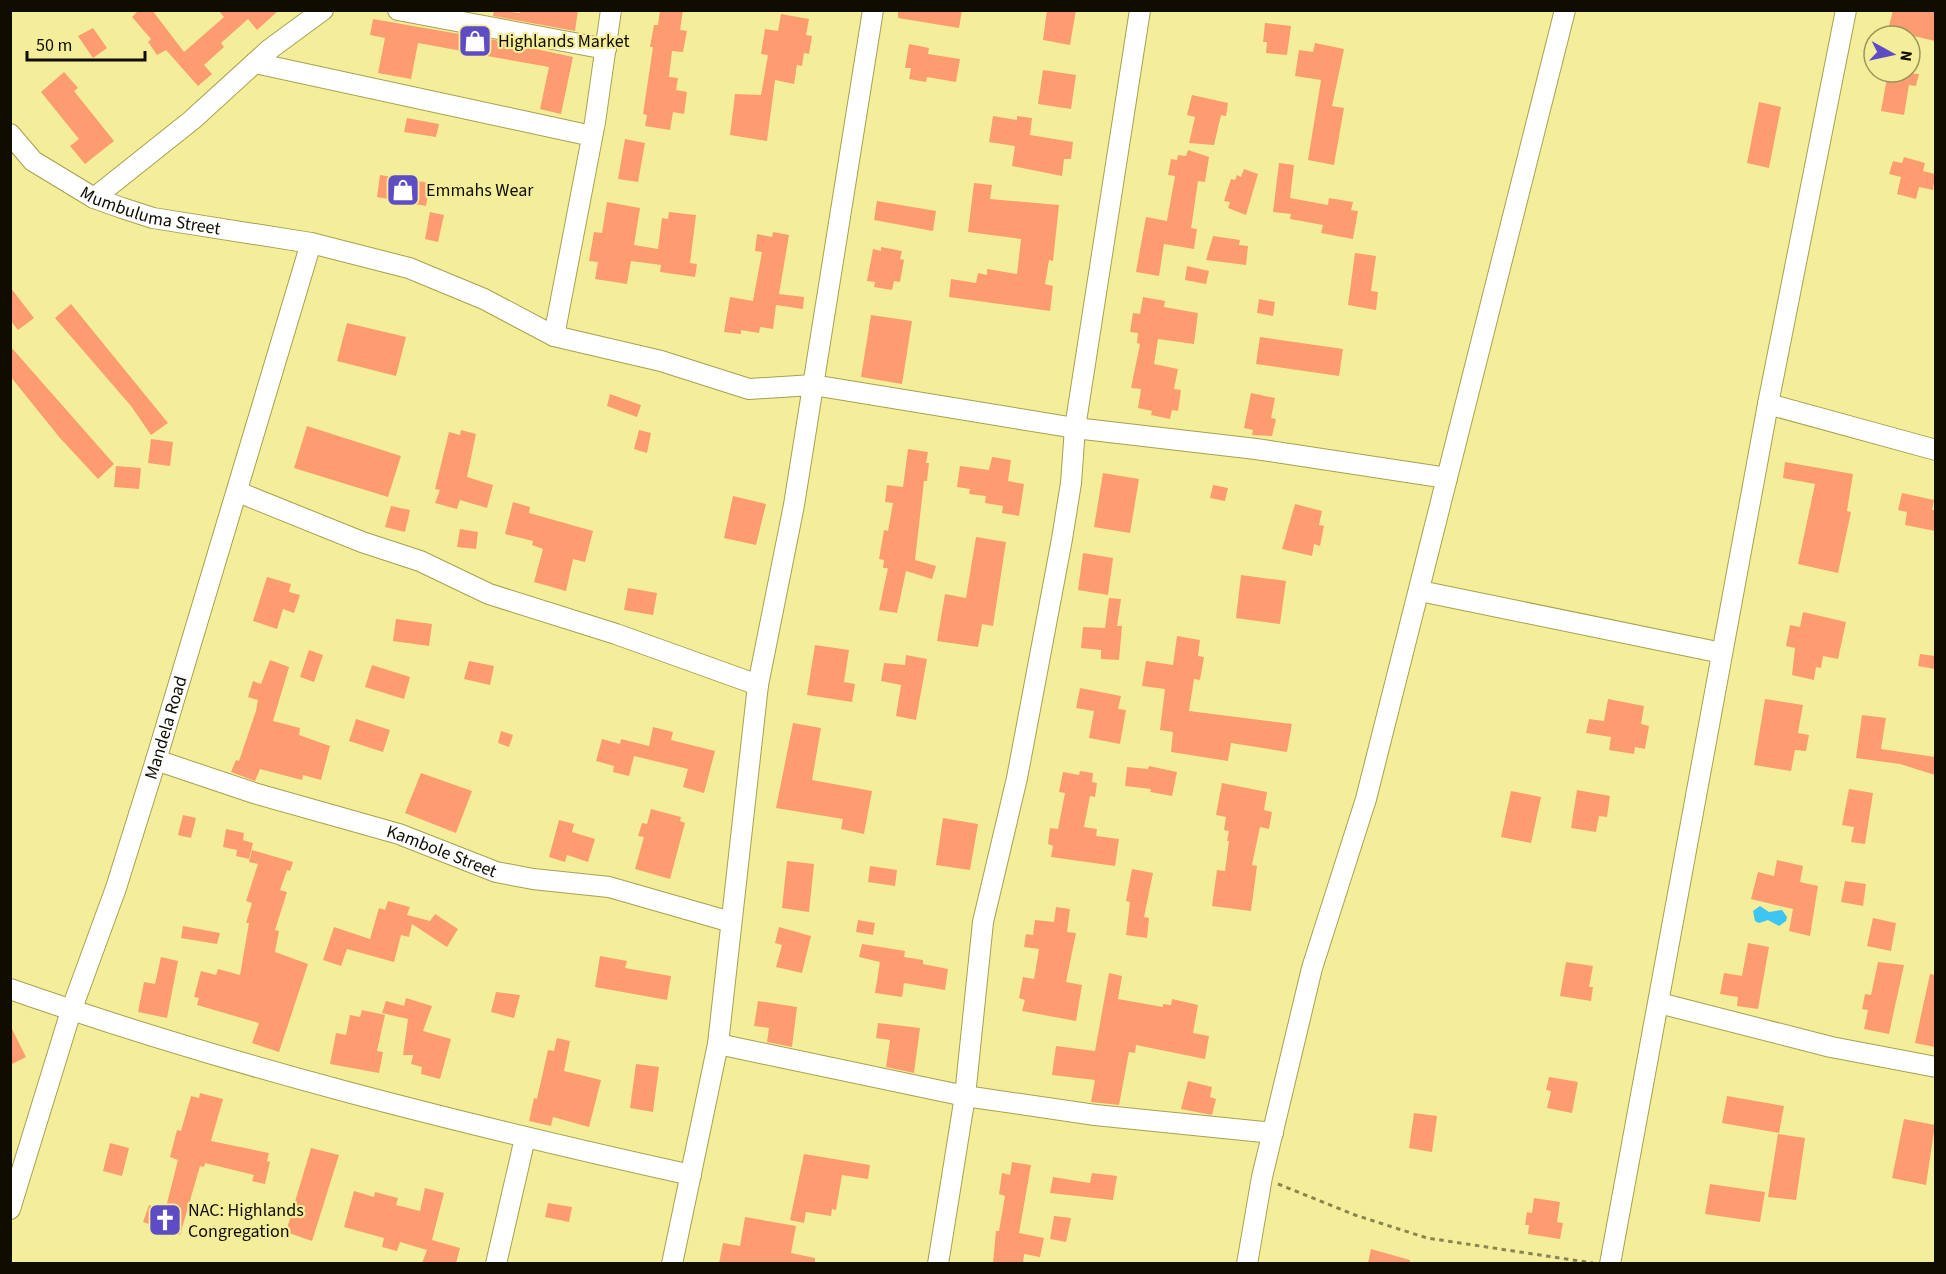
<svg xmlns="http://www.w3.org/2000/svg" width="1946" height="1274" viewBox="0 0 1946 1274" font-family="'Source Sans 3',sans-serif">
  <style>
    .water { fill: #3dc6f3 }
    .building { fill: #fd9c70 }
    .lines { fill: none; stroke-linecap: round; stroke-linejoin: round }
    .minor-casing { stroke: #a7a14f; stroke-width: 22 }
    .path { stroke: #898452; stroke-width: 3; stroke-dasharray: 4.5 4.5; stroke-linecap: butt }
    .minor { stroke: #fff; stroke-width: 20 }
    .labels { text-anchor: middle; stroke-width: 4.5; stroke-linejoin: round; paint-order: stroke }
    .poi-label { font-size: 18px; fill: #0f0c00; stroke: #f4ee9a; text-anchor: start }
    .street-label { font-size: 18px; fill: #0f0c00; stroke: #f4ee9a }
  </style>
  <rect width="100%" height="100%" fill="#f4ee9a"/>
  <polygon class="water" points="1760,906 1769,912 1782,910 1787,917 1786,921 1779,926 1768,920 1759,923 1755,921 1753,911"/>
  <g class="building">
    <polygon points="139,10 152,10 184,52 224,17 218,10 279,10 257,30 248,19 221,43 224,47 204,65 212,74 198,86 166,50 157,55 148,42 151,39 132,17"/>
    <polygon points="494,10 520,13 520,10 578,10 575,31 493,16"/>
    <polygon points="660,10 683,10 680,30 687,31 683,52 672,51 669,77 678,78 676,90 687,92 684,114 673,112 670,130 645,126 647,115 643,114 653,47 650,47 654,25 658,25"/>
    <polygon points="898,10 962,10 959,28 898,18"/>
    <polygon points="1047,10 1076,10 1070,45 1043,40"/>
    <polygon points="1893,10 1935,10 1935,41 1888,30"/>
    <polygon points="781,14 809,19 806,35 812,36 809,54 804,53 802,66 797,65 794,84 775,80 767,141 730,135 735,94 761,95 768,55 761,54 765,29 778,31"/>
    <polygon points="373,19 465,35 462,51 418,43 411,79 378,73 385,38 370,35"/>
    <polygon points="1265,23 1291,26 1287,55 1266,53 1267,42 1263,42"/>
    <polygon points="93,28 107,48 93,58 78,36"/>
    <polygon points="490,39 573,57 561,114 540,109 549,67 487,56"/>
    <polygon points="1315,43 1344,49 1332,106 1344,108 1334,165 1308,160 1321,80 1295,76 1299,50 1313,52"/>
    <polygon points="909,44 929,48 928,54 960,59 956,82 927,77 926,82 909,79 911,68 905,68"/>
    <polygon points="1043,70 1076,75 1071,109 1038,104"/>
    <polygon points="64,72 78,88 74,91 114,141 85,164 70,146 79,139 41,92"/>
    <polygon points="1888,72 1919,74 1916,86 1909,85 1904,115 1881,111"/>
    <polygon points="1192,95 1228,103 1226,116 1221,115 1214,145 1189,143 1195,117 1187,115"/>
    <polygon points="1759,102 1781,107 1769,168 1747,163"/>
    <polygon points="993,116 1017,120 1017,116 1032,118 1030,135 1073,142 1071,159 1064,159 1062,176 1012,166 1015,146 989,142"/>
    <polygon points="407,118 439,124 436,137 404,132"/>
    <polygon points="625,139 645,143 638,182 618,179"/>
    <polygon points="1188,150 1209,157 1205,182 1198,181 1192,222 1191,228 1197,229 1194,249 1164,244 1159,276 1136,272 1146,217 1167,221 1175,176 1168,175 1171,159 1177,160 1178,155 1186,156"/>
    <polygon points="1904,157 1925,163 1923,171 1935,174 1933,190 1919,187 1916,199 1897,194 1901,177 1889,174 1893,161 1902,163"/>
    <polygon points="1279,163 1294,165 1290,198 1328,205 1329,198 1353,202 1351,210 1358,211 1353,239 1321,233 1323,225 1290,219 1291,214 1273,212"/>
    <polygon points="1244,169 1258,174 1246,215 1228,208 1230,202 1224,201 1231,179 1235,180 1237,175 1241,177"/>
    <polygon points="380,175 430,183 426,206 377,197"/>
    <polygon points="974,183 992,185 990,199 1059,205 1053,261 1049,260 1045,284 1053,286 1050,311 949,297 951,279 976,283 978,273 987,275 987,269 1017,274 1021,239 968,232"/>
    <polygon points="877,201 936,211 933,231 874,220"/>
    <polygon points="607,202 640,208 634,245 658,249 662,218 668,219 669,212 696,215 690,263 697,264 695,277 660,272 661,265 631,261 627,284 595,279 598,262 589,261 594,232 602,233"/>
    <polygon points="430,212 444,215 438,242 425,239"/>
    <polygon points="773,232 789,235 779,294 804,297 803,309 776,305 773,329 760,327 759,333 741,330 741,334 724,332 730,297 753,301 762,252 755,251 757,234 772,237"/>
    <polygon points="1213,236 1240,240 1239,245 1248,246 1246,265 1206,260"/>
    <polygon points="881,247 902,251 900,259 904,260 900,282 894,281 892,290 874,287 875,282 867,281 873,249 881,251"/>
    <polygon points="1355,253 1376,256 1371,291 1378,292 1376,310 1348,305"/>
    <polygon points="1187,266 1209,271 1206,284 1185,280"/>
    <polygon points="10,287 34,318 18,330 10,320"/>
    <polygon points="1143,297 1165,301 1164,307 1198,313 1194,344 1158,339 1154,364 1178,369 1174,389 1181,390 1178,411 1172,410 1170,419 1151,415 1152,411 1138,408 1141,389 1131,388 1140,344 1137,343 1138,333 1130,332 1133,313 1140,314"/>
    <polygon points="1259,299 1275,302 1273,316 1257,313"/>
    <polygon points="71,304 168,423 151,435 131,406 55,318"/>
    <polygon points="871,315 912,321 902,384 861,377"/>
    <polygon points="347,323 406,337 396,376 337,361"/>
    <polygon points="1260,337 1343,349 1339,376 1256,364"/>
    <polygon points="10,346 114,464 98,479 60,438 10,376"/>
    <polygon points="1251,393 1275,398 1271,418 1276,419 1272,436 1252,435 1253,430 1244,428"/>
    <polygon points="610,394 641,405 637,417 607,406"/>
    <polygon points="307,426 401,456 388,497 294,468"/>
    <polygon points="461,430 476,434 467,477 493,485 487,508 460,500 457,509 435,503 440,490 435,489 449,432 460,435"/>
    <polygon points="639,430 651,433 647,453 634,449"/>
    <polygon points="151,439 173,442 170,466 148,463"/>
    <polygon points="908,449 928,452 926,463 929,463 927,481 924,481 915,560 936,566 932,579 906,571 897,613 879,610 888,568 883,568 884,560 879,559 884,530 888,531 893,503 885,502 887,485 903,487"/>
    <polygon points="992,457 1011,460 1008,481 1024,484 1019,516 1002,513 1003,506 985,503 986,496 969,494 970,489 957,487 960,466 989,470"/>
    <polygon points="1785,462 1853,474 1847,511 1851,512 1838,573 1798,564 1815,484 1783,478"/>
    <polygon points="116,466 141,468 139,489 114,487"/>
    <polygon points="1103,473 1139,479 1130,533 1094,527"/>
    <polygon points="1213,485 1228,488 1225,501 1210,498"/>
    <polygon points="1902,493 1934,500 1932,510 1935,510 1935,531 1905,525 1907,512 1898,510"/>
    <polygon points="733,496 766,504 756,545 724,538"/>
    <polygon points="513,502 530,507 529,513 593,531 585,562 573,559 566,591 534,582 543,549 532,545 533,541 505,534"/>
    <polygon points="1295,504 1322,511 1319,525 1324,526 1320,546 1314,544 1312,556 1282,549"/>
    <polygon points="391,506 410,510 405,532 385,527"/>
    <polygon points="460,529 478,532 476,549 457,547"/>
    <polygon points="976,537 1006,542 993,626 982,624 978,647 937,641 945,594 966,598"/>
    <polygon points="1083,553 1113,558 1108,595 1078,590"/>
    <polygon points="1241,575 1286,581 1280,624 1236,618"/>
    <polygon points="267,577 291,584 289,592 300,595 294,613 283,609 277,629 253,621"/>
    <polygon points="628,588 657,593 653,615 624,610"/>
    <polygon points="1109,598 1121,599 1117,626 1122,626 1119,660 1101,659 1101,650 1081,648 1083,627 1105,628"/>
    <polygon points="1803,612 1846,622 1838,659 1823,656 1821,668 1816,667 1814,680 1792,675 1795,648 1786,646 1790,625 1800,627"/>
    <polygon points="396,619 432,624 429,646 393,641"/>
    <polygon points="1177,636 1200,640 1198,656 1204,657 1200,680 1194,679 1189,711 1292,724 1287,752 1231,743 1228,761 1171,752 1173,732 1160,730 1165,689 1142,686 1146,661 1173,665"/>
    <polygon points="815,645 849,650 844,682 855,684 852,702 807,695"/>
    <polygon points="309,650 323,655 314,682 300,677"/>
    <polygon points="1920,654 1935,656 1935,669 1918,666"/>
    <polygon points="906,655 927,659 916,720 896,716 901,685 881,681 884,663 905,665"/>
    <polygon points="270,660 289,667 273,721 300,728 299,735 330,746 321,780 303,775 302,780 260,769 255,781 231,772 236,760 239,761 256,711 258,700 248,697 253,681 261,684"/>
    <polygon points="469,661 494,666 490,685 464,679"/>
    <polygon points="372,665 410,677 404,699 365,687"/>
    <polygon points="1080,688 1121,696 1118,709 1126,710 1120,744 1089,738 1094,711 1076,708"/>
    <polygon points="1608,699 1644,706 1641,724 1649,726 1645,749 1635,747 1634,754 1609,750 1611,737 1586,733 1589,719 1604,721"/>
    <polygon points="1765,699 1803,705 1798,733 1809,735 1806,751 1795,750 1791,771 1754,765"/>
    <polygon points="1862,715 1886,718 1881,749 1935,757 1935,775 1900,764 1856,758"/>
    <polygon points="356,719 390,730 383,752 349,741"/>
    <polygon points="793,723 821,728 812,780 872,791 864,834 841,829 843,819 776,808"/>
    <polygon points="653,727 673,732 671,740 715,751 704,793 683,787 688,769 634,756 629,776 613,772 614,766 596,761 602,739 620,744 621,739 649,746"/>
    <polygon points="501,731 513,735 509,747 498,743"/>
    <polygon points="1149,766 1177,772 1172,796 1150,792 1151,789 1125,786 1127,767 1148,769"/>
    <polygon points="1080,771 1093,773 1092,782 1097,783 1095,797 1090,796 1084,827 1097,829 1096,836 1119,839 1115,866 1051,857 1053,846 1048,844 1050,828 1058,829 1065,793 1059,792 1063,772 1079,775"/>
    <polygon points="421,773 472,791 456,833 405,813"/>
    <polygon points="1222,783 1267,792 1264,810 1272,812 1269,829 1260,827 1252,865 1257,866 1251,911 1212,906 1217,870 1225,871 1229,841 1227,841 1229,831 1224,830 1226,817 1216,815"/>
    <polygon points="1849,789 1873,793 1865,844 1851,842 1854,827 1842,825"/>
    <polygon points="1577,790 1610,796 1607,817 1599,816 1596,832 1571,828"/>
    <polygon points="1511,791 1541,797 1531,843 1501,837"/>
    <polygon points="651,809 681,817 680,821 685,823 670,879 635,869 644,837 638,836 642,823 647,824"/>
    <polygon points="183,815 196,818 191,838 178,835"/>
    <polygon points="943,818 978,824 970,870 936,865"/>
    <polygon points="559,820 574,824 572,832 595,839 588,862 567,855 565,862 549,857"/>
    <polygon points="226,829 244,833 243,840 253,843 249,859 236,856 237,850 223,847"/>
    <polygon points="252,850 293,862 290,871 287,870 280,890 287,892 275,930 279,931 275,952 308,964 279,1052 252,1043 259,1023 197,1005 199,998 194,997 201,971 216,975 218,969 240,975 249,923 246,923 252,903 246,901 258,864 249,862"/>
    <polygon points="1777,860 1803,866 1800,882 1818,886 1810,936 1789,931 1793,909 1751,899 1758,872 1774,876"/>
    <polygon points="787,861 814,864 809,912 782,908"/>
    <polygon points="870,866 897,870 895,886 868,882"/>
    <polygon points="1132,869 1153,873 1144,917 1149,918 1147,938 1126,935 1130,902 1126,901"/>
    <polygon points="1845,881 1866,884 1863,906 1841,902"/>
    <polygon points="388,901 410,907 407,915 430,921 435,914 458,929 447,947 412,924 409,937 401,935 394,962 347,949 341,966 323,960 334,927 370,939 379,908 385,910"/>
    <polygon points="1056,907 1070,909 1067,932 1076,933 1066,982 1082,985 1076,1021 1022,1011 1025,1000 1019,998 1023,977 1034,979 1039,949 1024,947 1026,934 1033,935 1035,920 1054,922"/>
    <polygon points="1873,918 1896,923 1891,951 1867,946"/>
    <polygon points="858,920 875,923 873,935 856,932"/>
    <polygon points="183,926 220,933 217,944 181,938"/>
    <polygon points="779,927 811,936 802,973 776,967 782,945 775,943"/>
    <polygon points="1748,943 1769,947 1758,1009 1737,1006 1738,997 1720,994 1724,973 1742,976"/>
    <polygon points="862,944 905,951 904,957 923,960 923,964 948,969 945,990 904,983 902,997 875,993 880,962 859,957"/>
    <polygon points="600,956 627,961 625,968 671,976 667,1000 595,987"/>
    <polygon points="161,957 178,961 167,1018 138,1012 144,982 155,984"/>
    <polygon points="1566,962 1593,966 1589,987 1593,987 1591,1001 1560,996"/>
    <polygon points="1878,962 1904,965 1889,1034 1864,1029 1868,1010 1862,1009 1865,994 1871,995"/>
    <polygon points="1109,973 1122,976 1118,999 1163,1007 1163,1004 1171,1005 1172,999 1198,1005 1193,1033 1209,1036 1205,1059 1136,1045 1135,1053 1129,1052 1119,1105 1091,1102 1095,1080 1052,1075 1056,1046 1095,1051"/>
    <polygon points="1930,974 1935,975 1935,1047 1915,1043"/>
    <polygon points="496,992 520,995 514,1018 491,1012"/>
    <polygon points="406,998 432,1006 423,1031 451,1039 440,1079 421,1074 422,1067 411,1064 413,1055 403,1055 408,1019 382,1013 386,1001 404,1006"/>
    <polygon points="758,1001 797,1007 792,1047 767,1042 769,1028 754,1026"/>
    <polygon points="362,1010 385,1015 377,1051 383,1052 379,1073 330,1064 336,1033 346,1035 350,1015 360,1017"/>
    <polygon points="878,1023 920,1028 914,1073 886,1067 890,1040 876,1038"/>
    <polygon points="10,1025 26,1057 10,1065"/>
    <polygon points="557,1038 570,1041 564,1071 601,1080 589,1127 553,1117 551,1126 529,1121 534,1098 537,1099 548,1050 554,1051"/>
    <polygon points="636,1064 659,1067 653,1112 630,1108"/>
    <polygon points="1549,1077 1578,1082 1572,1113 1547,1108 1551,1091 1546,1090"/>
    <polygon points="1188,1081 1212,1087 1210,1097 1216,1099 1212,1115 1181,1109"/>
    <polygon points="200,1093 223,1099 211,1141 269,1153 267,1161 270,1162 265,1184 252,1181 254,1175 205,1163 204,1167 200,1166 180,1235 143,1222 149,1205 165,1211 178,1160 170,1157 177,1130 181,1131 191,1096 199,1098"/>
    <polygon points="1727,1096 1784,1106 1779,1133 1722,1123"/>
    <polygon points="1414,1113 1437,1116 1432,1152 1409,1148"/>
    <polygon points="1904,1119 1935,1125 1926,1185 1892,1178"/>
    <polygon points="1778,1134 1805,1138 1796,1200 1768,1197"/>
    <polygon points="110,1143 129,1148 122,1176 103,1171"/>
    <polygon points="311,1148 339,1155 312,1241 286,1232"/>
    <polygon points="804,1154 870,1165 868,1179 842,1175 836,1210 832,1209 831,1216 806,1212 804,1223 790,1220"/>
    <polygon points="1012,1162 1031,1165 1019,1233 1044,1238 1040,1257 1024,1254 1023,1263 993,1263 996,1231 999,1231 1005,1196 999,1194 1002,1173 1010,1175"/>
    <polygon points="1092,1173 1117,1176 1113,1200 1050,1193 1053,1177 1090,1183"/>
    <polygon points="1710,1184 1765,1192 1760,1222 1705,1214"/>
    <polygon points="425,1188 444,1193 432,1240 460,1248 456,1263 422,1263 427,1250 400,1242 397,1251 382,1247 384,1238 344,1227 354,1191 374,1197 375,1192 398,1198 396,1205 420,1211"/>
    <polygon points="1534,1198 1560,1202 1557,1222 1563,1223 1560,1239 1528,1234 1529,1225 1525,1225 1527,1212 1532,1213"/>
    <polygon points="548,1203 572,1207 569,1222 545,1217"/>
    <polygon points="1054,1216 1071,1218 1066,1242 1050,1239"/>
    <polygon points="745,1217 796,1226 791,1253 815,1258 815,1263 719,1263 723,1243 740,1246"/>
    <polygon points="1371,1249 1410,1260 1410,1263 1368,1263"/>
  </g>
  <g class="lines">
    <g class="minor-casing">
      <g id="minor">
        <polyline points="398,10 606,49"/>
        <polyline points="255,63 592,136"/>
        <path id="s1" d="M 10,134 L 33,161 L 94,198 L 122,208 L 153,218 L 311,243 L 409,268 L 484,299 L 554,336 L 661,361 L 749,389 L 813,385 L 1075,428 L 1256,449 L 1447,478"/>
        <polyline points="94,198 192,120 270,49 323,10"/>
        <polyline points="554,336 595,122 611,10"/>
        <polyline points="1768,404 1936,450"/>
        <polyline points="238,492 362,542 420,561 489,594 616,634 758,685"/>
        <polyline points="1420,591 1722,653"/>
        <path id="s2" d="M 156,760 L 254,793 L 399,834 L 496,872 L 533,879 L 609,887 L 731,922"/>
        <path d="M 10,989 C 233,1067 461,1124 691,1175"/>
        <polyline points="1659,1003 1831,1047 1936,1067"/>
        <polyline points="718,1044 965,1096 1095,1115 1273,1133"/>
        <path id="s3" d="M 10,1209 L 71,1011 L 116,888 L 156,760 L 311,243"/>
        <polyline points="496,1264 525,1138"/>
        <polyline points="672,1264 718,1044 758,685 794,505 873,10"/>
        <polyline points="938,1264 965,1096 983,922 1017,778 1062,539 1071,483 1075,428 1140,10"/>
        <polyline points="1247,1264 1262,1177 1312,968 1366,799 1565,10"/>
        <polyline points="1610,1264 1768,404 1846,10"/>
      </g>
    </g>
    <polyline class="path" points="1278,1184 1355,1215 1427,1238 1593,1263"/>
    <use href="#minor" class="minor"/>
  </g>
  <defs>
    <g id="shop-square" transform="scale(1.725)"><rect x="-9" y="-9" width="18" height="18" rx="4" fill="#5e4cc4" stroke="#f4ee9a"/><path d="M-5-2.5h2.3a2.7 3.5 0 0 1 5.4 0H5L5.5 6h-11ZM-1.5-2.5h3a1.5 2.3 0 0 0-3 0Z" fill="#fff"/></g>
    <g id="church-square" transform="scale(1.725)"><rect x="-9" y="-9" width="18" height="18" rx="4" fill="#5e4cc4" stroke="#f4ee9a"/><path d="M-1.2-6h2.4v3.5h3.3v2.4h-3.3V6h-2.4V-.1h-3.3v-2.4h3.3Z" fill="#fff"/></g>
  </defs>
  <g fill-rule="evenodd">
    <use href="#shop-square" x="475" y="41"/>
    <use href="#shop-square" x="403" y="190"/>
    <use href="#church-square" x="165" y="1220"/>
  </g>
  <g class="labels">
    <g class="poi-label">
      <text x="498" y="47">Highlands Market</text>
      <text x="426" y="196">Emmahs Wear</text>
      <text x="188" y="1216">NAC: Highlands<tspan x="188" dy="21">Congregation</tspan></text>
    </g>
    <g class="street-label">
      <text dy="6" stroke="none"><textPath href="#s1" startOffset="165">Mumbuluma Street</textPath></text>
      <text dy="6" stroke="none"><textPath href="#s3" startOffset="506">Mandela Road</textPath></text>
      <text dy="6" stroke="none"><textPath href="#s2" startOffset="300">Kambole Street</textPath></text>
    </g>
  </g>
  <rect width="1946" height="1274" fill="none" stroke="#0f0c00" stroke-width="24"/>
  <g transform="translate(1892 54) rotate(98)"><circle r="28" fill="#f4ee9a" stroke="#98945c" stroke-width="1.5"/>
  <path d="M0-4.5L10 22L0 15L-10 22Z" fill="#5e4cc4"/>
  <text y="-9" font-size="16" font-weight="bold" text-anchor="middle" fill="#0f0c00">N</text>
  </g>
  <path d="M27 51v9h118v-9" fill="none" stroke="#0f0c00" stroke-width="3"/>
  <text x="36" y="51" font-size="18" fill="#0f0c00" stroke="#f4ee9a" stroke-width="4.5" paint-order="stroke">50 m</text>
</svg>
